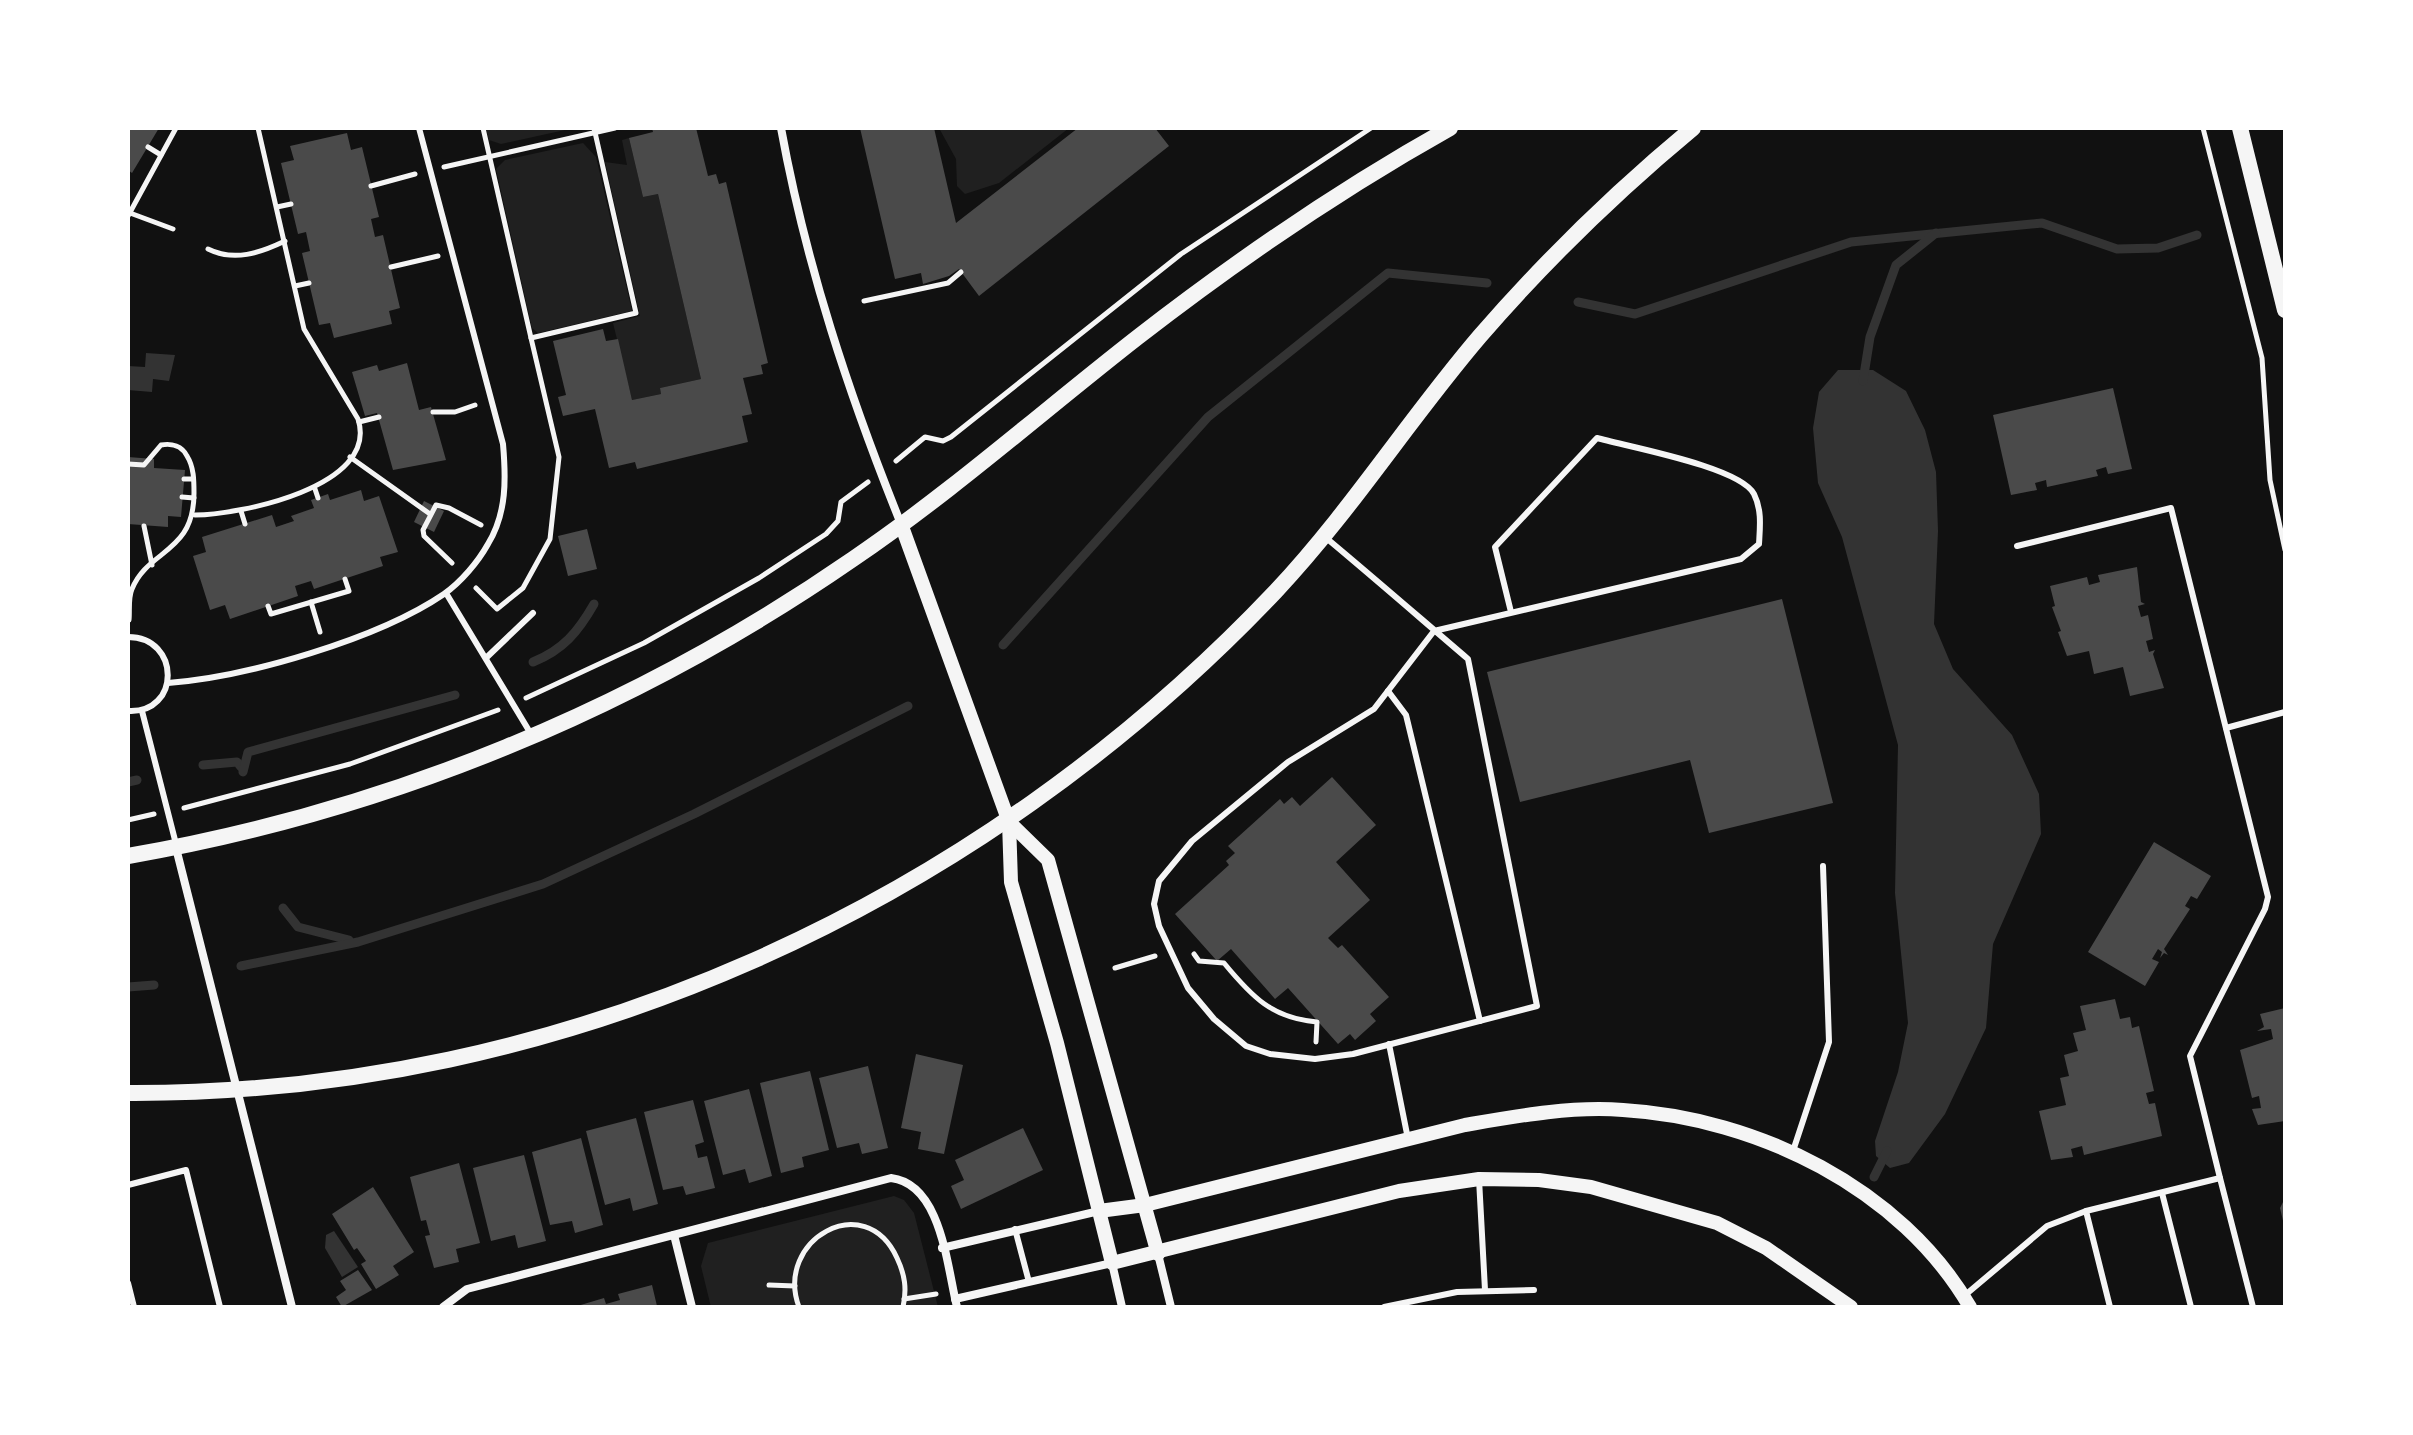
<svg xmlns="http://www.w3.org/2000/svg" width="2413" height="1435" viewBox="0 0 2413 1435" font-family="Roboto,sans-serif">
  <style>
    .green { fill: #202020 }
    .water { fill: #333 }
    .lines { fill: none; stroke-linecap: round; stroke-linejoin: round }
    .stream { stroke: #333; stroke-width: 9 }
    .building { fill: #4a4a4a }
    .path { stroke: #f5f5f5; stroke-width: 5 }
    .service { stroke: #f5f5f5; stroke-width: 6 }
    .minor { stroke: #f5f5f5; stroke-width: 8 }
    .tertiary { stroke: #f5f5f5; stroke-width: 14 }
    .secondary { stroke: #f5f5f5; stroke-width: 16 }
  </style>
  <rect width="100%" height="100%" fill="#111"/>
  <g class="green">
    <polygon points="486,128 574,128 501,144 489,140"/>
    <polygon points="939,128 1069,128 999,183 965,194 957,186 956,159"/>
    <polygon points="629,138 643,197 658,194 701,379 660,388 661,394 632,400 613,323 640,316 605,162 627,165 622,140"/>
    <polygon points="583,143 596,157 632,311 538,333 532,328 496,169 505,160"/>
    <polygon points="894,1196 904,1200 914,1213 938,1307 711,1307 701,1266 708,1243"/>
  </g>
  <g class="water">
    <polygon points="146,353 175,355 169,381 153,379 152,392 128,390 128,366 145,367"/>
    <polygon points="1838,370 1873,370 1906,391 1925,430 1936,472 1938,531 1934,624 1953,669 2012,735 2039,794 2041,834 1993,944 1986,1028 1945,1114 1909,1163 1890,1168 1876,1156 1875,1141 1898,1072 1908,1023 1895,893 1898,745 1842,537 1818,483 1813,428 1819,392"/>
    <polygon points="334,1231 358,1267 342,1277 325,1248 326,1235"/>
  </g>
  <g class="lines">
    <g class="stream">
      <polyline points="1578,302 1635,314 1851,242 2042,223 2117,249 2158,248 2197,235"/>
      <polyline points="1863,381 1870,337 1896,265 1936,233"/>
      <polyline points="1003,645 1208,417 1388,273 1487,283"/>
      <path d="M 533,662 C 563,650 578,632 594,604"/>
      <polyline points="203,765 237,762 241,767"/>
      <polyline points="243,772 248,752 455,695"/>
      <polyline points="128,782 137,780"/>
      <polyline points="283,908 298,927 349,940"/>
      <polyline points="241,966 358,942 543,884 694,814 908,706"/>
      <polyline points="128,987 154,985"/>
      <polyline points="1874,1177 1887,1151"/>
    </g>
  </g>
  <g class="building">
    <polygon points="128,128 159,128 132,173 128,170"/>
    <polygon points="652,128 696,128 708,176 716,174 719,184 726,182 768,363 761,365 763,374 743,378 752,414 742,416 748,442 637,469 635,462 609,468 595,409 563,416 558,397 566,395 553,341 603,329 606,341 618,339 632,400 661,394 660,388 701,379 658,194 643,197 629,138 653,132"/>
    <polygon points="860,128 934,128 956,223 1078,128 1155,128 1169,146 979,296 959,269 949,276 923,284 921,273 895,279"/>
    <polygon points="347,133 351,150 362,147 379,217 371,219 375,237 383,235 400,308 389,311 392,324 334,338 330,323 319,325 302,253 310,251 306,232 298,234 281,163 294,160 290,146"/>
    <polygon points="407,363 419,410 431,407 446,460 393,470 377,413 365,416 352,372 377,365 379,371"/>
    <polygon points="2113,388 2132,469 2108,474 2106,467 2096,470 2098,476 2047,487 2046,480 2035,483 2037,490 2011,495 1993,415"/>
    <polygon points="128,457 154,459 154,468 185,470 181,517 168,516 168,527 128,524"/>
    <polygon points="361,490 364,501 379,496 398,552 380,557 383,566 314,589 311,581 295,586 298,596 230,619 225,605 210,610 193,556 206,552 202,537 272,515 276,527 294,521 291,516 314,508 311,500 328,494 330,500"/>
    <polygon points="424,501 444,511 434,532 414,522"/>
    <polygon points="587,529 597,569 568,576 558,536"/>
    <polygon points="2137,567 2141,602 2145,604 2138,606 2141,617 2148,615 2153,639 2146,641 2149,652 2155,650 2153,654 2164,688 2130,696 2123,667 2094,674 2089,651 2067,656 2058,632 2061,631 2052,607 2055,606 2050,586 2087,577 2089,585 2100,582 2098,575"/>
    <polygon points="1782,599 1833,803 1709,833 1690,760 1520,802 1487,672"/>
    <polygon points="1332,777 1376,825 1336,862 1370,900 1328,938 1338,948 1342,945 1389,997 1370,1014 1376,1021 1355,1040 1350,1034 1338,1044 1288,988 1275,999 1231,949 1217,961 1175,914 1229,865 1226,861 1235,853 1228,846 1280,799 1284,804 1292,797 1300,806"/>
    <polygon points="2154,842 2211,876 2197,899 2191,896 2185,906 2190,909 2164,949 2168,955 2164,953 2160,958 2162,952 2158,949 2152,959 2159,962 2145,986 2088,952"/>
    <polygon points="2115,999 2120,1019 2130,1017 2132,1028 2139,1026 2154,1091 2146,1093 2149,1104 2155,1103 2162,1136 2084,1155 2082,1146 2071,1149 2073,1157 2051,1160 2039,1111 2066,1105 2060,1078 2069,1076 2064,1055 2078,1051 2073,1033 2086,1030 2080,1006"/>
    <polygon points="2285,1008 2285,1121 2258,1125 2252,1109 2261,1108 2259,1096 2252,1098 2240,1050 2273,1039 2271,1029 2257,1031 2264,1027 2260,1014"/>
    <polygon points="916,1054 963,1065 944,1154 918,1149 921,1132 901,1128"/>
    <polygon points="868,1066 888,1148 862,1154 859,1143 837,1148 819,1078"/>
    <polygon points="810,1071 829,1150 802,1157 804,1167 781,1173 760,1083"/>
    <polygon points="749,1089 772,1176 749,1183 745,1169 723,1175 704,1101"/>
    <polygon points="693,1100 704,1142 695,1145 698,1158 707,1156 715,1188 686,1195 683,1186 663,1190 644,1112"/>
    <polygon points="636,1118 658,1204 633,1211 630,1198 605,1205 586,1131"/>
    <polygon points="1023,1128 1043,1170 961,1209 951,1186 964,1180 955,1160"/>
    <polygon points="581,1138 603,1225 575,1233 572,1221 550,1225 532,1152"/>
    <polygon points="524,1155 546,1241 518,1248 515,1235 491,1241 473,1168"/>
    <polygon points="459,1163 480,1243 456,1249 459,1262 434,1268 425,1236 430,1235 426,1220 421,1221 410,1177"/>
    <polygon points="373,1187 414,1252 393,1266 399,1275 376,1289 361,1264 366,1261 357,1248 354,1250 332,1214"/>
    <polygon points="2285,1198 2285,1225 2284,1225 2280,1208"/>
    <polygon points="358,1270 372,1290 342,1307 336,1297 346,1290 340,1281"/>
    <polygon points="652,1285 657,1306 574,1307 604,1298 606,1304 620,1300 618,1294"/>
  </g>
  <g class="lines">
    <g class="path">
      <polyline points="483,128 531,338 636,313 594,128"/>
      <polyline points="2203,128 2262,358 2270,480 2285,550"/>
      <polyline points="148,147 161,155"/>
      <polyline points="444,167 615,128"/>
      <polyline points="371,186 415,174"/>
      <polyline points="277,207 291,204"/>
      <polyline points="130,213 173,229"/>
      <polyline points="128,216 176,128"/>
      <path d="M 208,249 C 234,262 260,253 285,241"/>
      <polyline points="391,267 438,256"/>
      <polyline points="295,286 309,283"/>
      <polyline points="864,301 948,283 961,272"/>
      <polyline points="433,412 455,412 475,405"/>
      <polyline points="359,422 379,417"/>
      <polyline points="350,457 430,514"/>
      <polyline points="896,461 925,437 943,441 951,437 1181,254 1371,128"/>
      <path d="M 128,464 L 144,465 L 161,445 C 172,443 182,446 187,456 C 194,467 194,481 194,493 C 194,554 148,549 132,589 C 128,598 130,611 129,620"/>
      <polyline points="184,479 193,479"/>
      <polyline points="315,489 318,498"/>
      <polyline points="182,497 194,498"/>
      <polyline points="241,511 245,524"/>
      <path d="M 195,515 C 238,515 380,487 358,419 L 304,329 L 258,128"/>
      <polyline points="144,526 152,565"/>
      <polyline points="452,563 424,536 423,530 436,505 449,508 481,525"/>
      <polyline points="476,588 497,609 523,588 550,539 559,457 531,338"/>
      <polyline points="311,602 320,632"/>
      <polyline points="268,606 271,614 349,591 345,579"/>
      <polyline points="526,698 644,643 759,578 826,534 838,521 841,502 868,482"/>
      <polyline points="184,808 350,764 498,710"/>
      <polyline points="128,820 154,814"/>
      <path d="M 1194,954 L 1199,961 L 1224,963 C 1252,997 1272,1018 1317,1022 L 1316,1042"/>
      <polyline points="1115,968 1155,956"/>
      <polyline points="769,1285 795,1286"/>
      <polyline points="904,1299 936,1294"/>
      <path d="M 799,1307 C 774,1240 865,1188 897,1258 C 905,1275 907,1289 903,1307"/>
    </g>
    <g class="service">
      <path d="M 1325,537 C 1373,577 1420,618 1468,659 L 1537,1006 L 1353,1054 L 1315,1059 L 1270,1054 L 1246,1046 L 1214,1019 L 1188,988 L 1159,926 L 1154,904 L 1159,881 L 1192,841 L 1288,762 L 1374,709 L 1434,631 L 1741,559 L 1759,544 C 1760,527 1762,510 1754,494 C 1740,467 1629,447 1597,438 L 1495,547 L 1511,612"/>
      <polyline points="446,593 531,734"/>
      <path d="M 128,637 C 181,637 181,714 128,711"/>
      <polyline points="486,658 533,613"/>
      <path d="M 168,683 C 247,677 378,639 444,594 C 461,582 478,562 488,544 C 507,513 506,478 503,444 L 419,128"/>
      <polyline points="1388,691 1406,715 1480,1021"/>
      <polyline points="142,711 176,844"/>
      <polyline points="2226,728 2285,712"/>
      <polyline points="1389,1044 1408,1139"/>
      <polyline points="1793,1151 1829,1042 1823,866"/>
      <polyline points="2220,1178 2253,1307"/>
      <polyline points="1479,1179 1485,1290"/>
      <polyline points="128,1185 186,1170 220,1307"/>
      <polyline points="2162,1193 2191,1307"/>
      <polyline points="2086,1211 2110,1307"/>
      <polyline points="1015,1229 1029,1282"/>
      <polyline points="128,1283 134,1307"/>
      <polyline points="1964,1296 2047,1226 2086,1211 2220,1178 2190,1056 2265,909 2268,897 2171,508 2017,546"/>
      <polyline points="1384,1307 1457,1292 1534,1290"/>
    </g>
    <g class="minor">
      <path d="M 781,128 C 806,265 849,395 901,524"/>
      <polyline points="176,848 292,1307"/>
      <polyline points="674,1235 692,1307"/>
      <polyline points="942,1248 1099,1211"/>
      <polyline points="1158,1254 1171,1307"/>
      <polyline points="955,1299 1112,1263 1122,1307"/>
      <path d="M 443,1307 L 467,1289 L 891,1178 C 942,1184 947,1268 957,1307"/>
    </g>
    <g class="tertiary">
      <polyline points="901,524 1009,822 1011,882 1057,1043 1112,1263 1399,1191 1479,1179 1539,1180 1591,1187 1717,1223 1766,1248 1851,1307"/>
      <polyline points="1009,822 1048,860 1158,1254"/>
      <path d="M 1099,1211 L 1145,1205 L 1465,1125 C 1517,1116 1571,1106 1623,1110 C 1757,1118 1901,1188 1970,1307"/>
    </g>
    <g class="secondary">
      <polyline points="2240,128 2285,310"/>
      <path d="M 128,856 C 388,811 636,709 853,559 C 953,491 1043,411 1138,337 C 1236,261 1341,189 1450,128"/>
      <path d="M 128,1093 C 563,1095 979,905 1276,591 C 1351,511 1409,419 1480,336 C 1545,261 1617,191 1693,128"/>
    </g>
  </g>
  <rect width="2413" height="1435" fill="none" stroke="#ffffff" stroke-width="260"/>
</svg>
